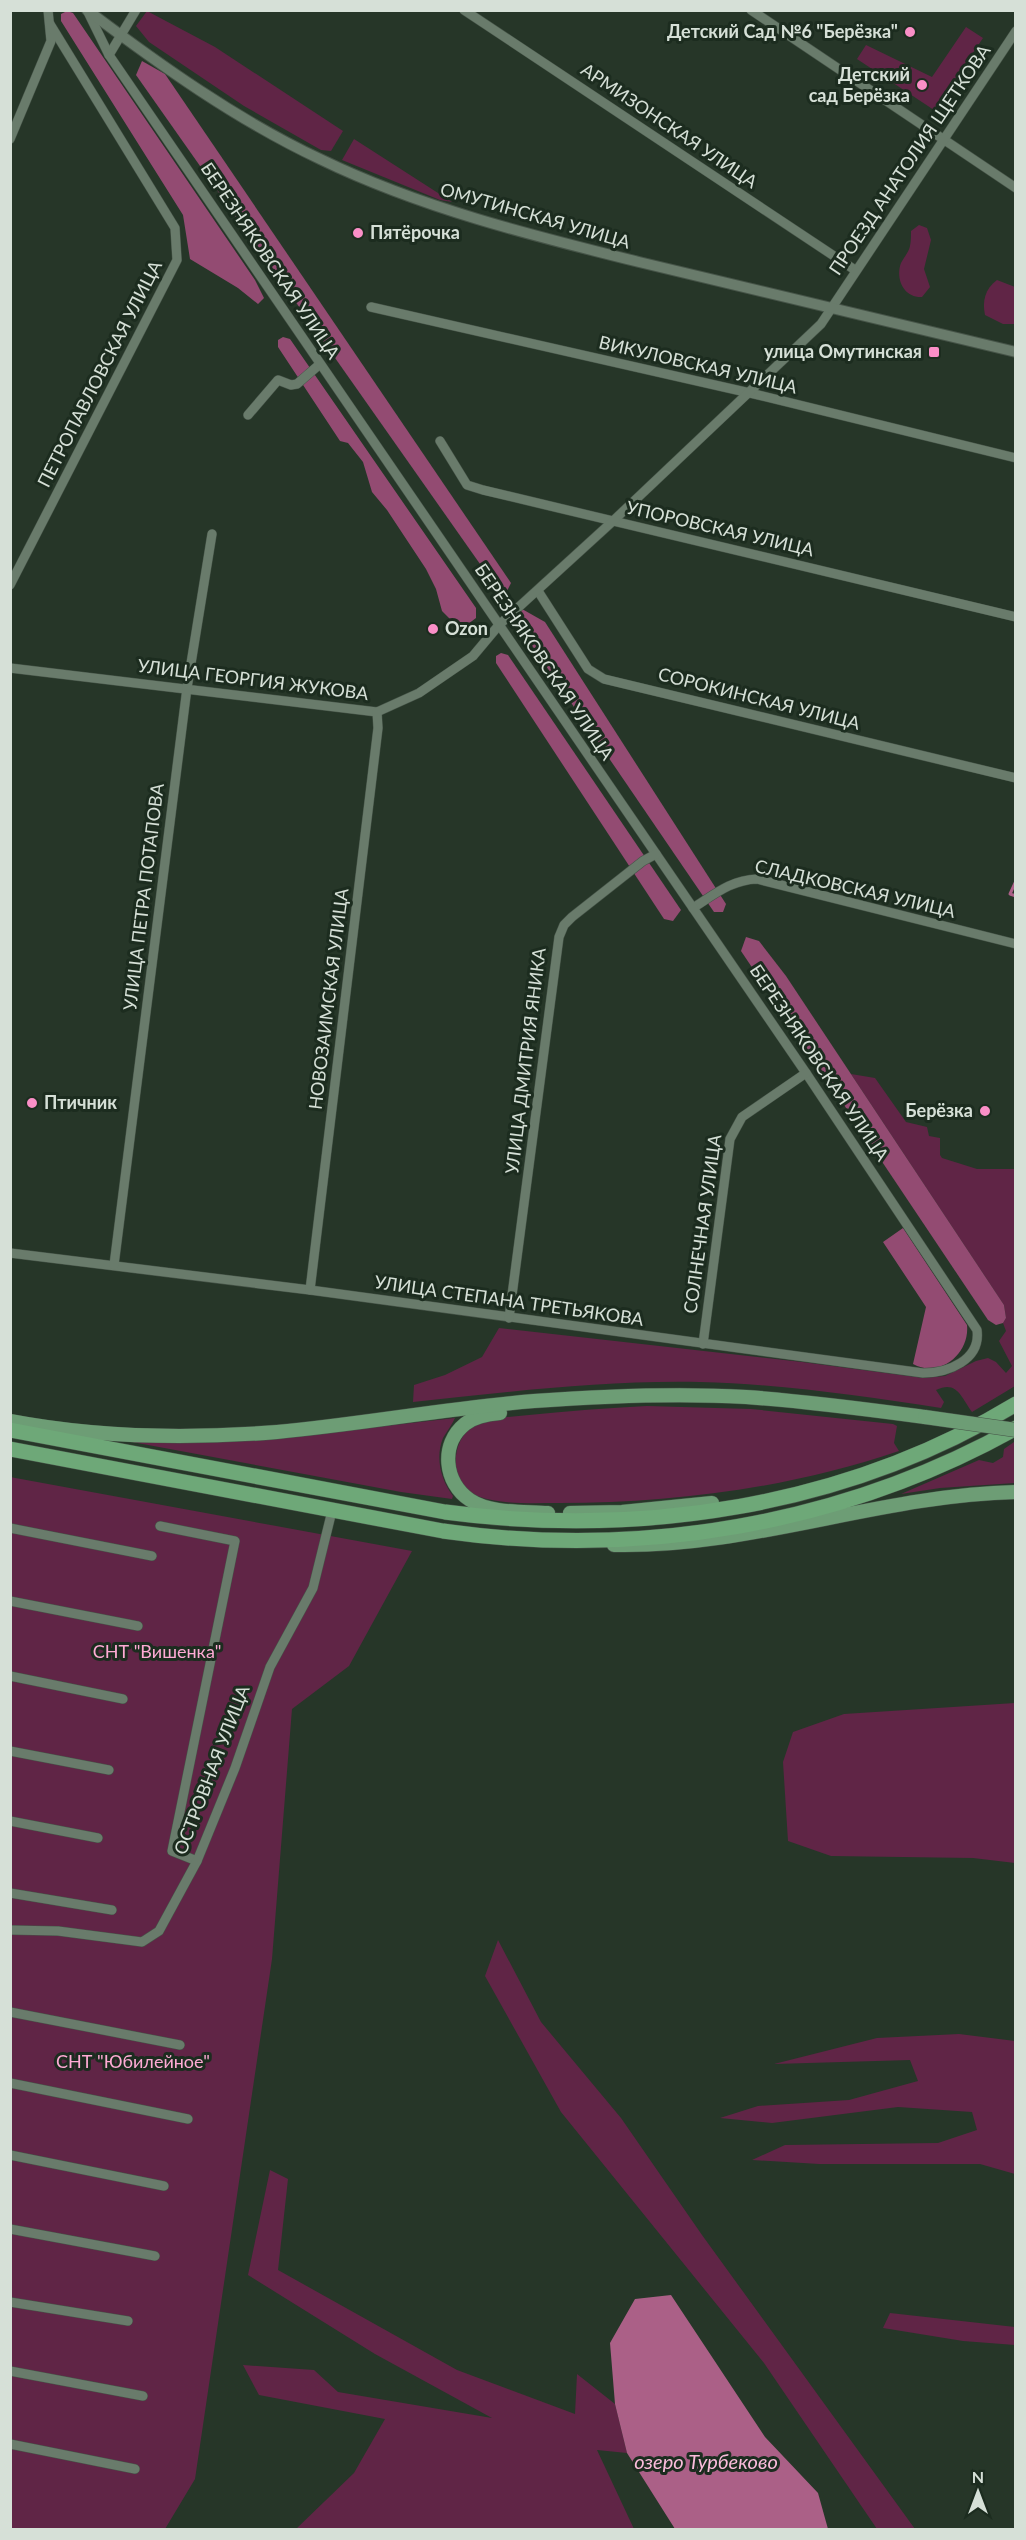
<svg xmlns="http://www.w3.org/2000/svg" width="1026" height="2540" viewBox="0 0 1026 2540" font-family="Lato,sans-serif">
  <style>
    .green { fill: #602546 }
    .forest { fill: #934b72 }
    .water { fill: #ab6087 }
    .lines { fill: none; stroke-linecap: round; stroke-linejoin: round }
    .stream { stroke: #ab6087; stroke-width: 3 }
    .minor-casing { stroke: #465448; stroke-width: 10 }
    .tertiary-casing { stroke: #465448; stroke-width: 12 }
    .primary-casing { stroke: #465448; stroke-width: 15 }
    .trunk-casing { stroke: #465448; stroke-width: 16 }
    .minor { stroke: #697b6b; stroke-width: 9 }
    .tertiary { stroke: #697b6b; stroke-width: 10 }
    .primary { stroke: #6d9d75; stroke-width: 14 }
    .trunk { stroke: #6ea878; stroke-width: 15 }
    .primary-bridge-casing { stroke: #465448; stroke-width: 15; stroke-linecap: butt }
    .primary-bridge { stroke: #6d9d75; stroke-width: 14 }
    .poi-dot { fill: #fa8fc7; stroke: #1c2c1f; stroke-width: 2 }
    .labels { text-anchor: middle; stroke-width: 6; stroke-linejoin: round; paint-order: stroke }
    .poi-label { font-size: 18px; font-weight: bold; fill: #d6e0d7; stroke: #1c2c1f; text-anchor: end }
    .street-label { font-size: 18px; fill: #d6e0d7; stroke: #1c2c1f }
    .park-label { font-size: 18px; fill: #ffabd5; stroke: #1c2c1f }
    .water-label { font-size: 20px; font-style: italic; fill: #fbbcdb; stroke: #1c2c1f }
  </style>
  <rect width="100%" height="100%" fill="#263628"/>
  <g class="green">
    <polygon points="147,11 215,47 343,131 331,151 321,150 244,106 149,42 136,26"/>
    <polygon points="966,27 983,38 934,110 857,59 866,45 932,77"/>
    <polygon points="354,139 452,202 440,200 342,160"/>
    <path d="M 919,225 L 927,228 L 931,240 L 924,269 L 930,287 L 922,297 C 904,298 895,279 901,263 C 904,257 909,252 910,246 C 911,241 911,236 911,231 Z"/>
    <path d="M 997,280 L 1015,287 L 1015,324 L 1003,324 L 985,315 C 982,301 985,289 997,280 Z"/>
    <path d="M 851,1074 L 875,1078 L 906,1122 L 927,1127 L 929,1136 L 940,1138 L 940,1155 L 942,1158 L 977,1169 L 1014,1169 L 1015,1386 L 972,1412 C 961,1397 957,1380 936,1390 L 944,1402 L 941,1408 C 861,1396 781,1384 700,1382 C 604,1380 508,1392 413,1402 L 414,1385 L 445,1375 L 482,1357 L 499,1328 L 802,1362 L 924,1378 L 945,1376 L 976,1361 L 988,1358 L 996,1362 L 1006,1373 L 1012,1366 L 999,1341 L 1006,1331 L 1003,1323 L 1006,1318 L 1004,1305 Z"/>
    <path d="M 647,1406 L 751,1409 L 893,1424 L 897,1426 L 894,1443 L 899,1451 C 790,1488 674,1503 559,1503 C 533,1503 502,1505 477,1496 C 466,1491 458,1480 456,1468 C 454,1452 460,1433 475,1425 C 491,1417 511,1417 529,1415 C 568,1411 607,1408 647,1406 Z"/>
    <path d="M 455,1418 C 452,1425 447,1431 443,1438 C 435,1458 441,1480 453,1496 L 452,1499 L 401,1492 L 132,1442 L 211,1442 L 288,1437 Z"/>
    <polygon points="1014,1442 1016,1442 1015,1483 940,1488 901,1494 979,1460 993,1463 1003,1457 1004,1449"/>
    <polygon points="10,1477 412,1551 349,1666 292,1709 272,1959 195,2479 165,2529 11,2529"/>
    <polygon points="1015,1703 1015,1863 973,1858 831,1856 788,1841 783,1762 793,1732 844,1714"/>
    <polygon points="498,1940 541,2022 621,2118 702,2235 915,2529 877,2529 764,2363 561,2112 485,1976"/>
    <polygon points="959,2034 1015,2041 1015,2174 980,2164 819,2164 752,2160 785,2145 938,2143 977,2130 972,2112 898,2107 772,2123 720,2118 758,2106 849,2100 918,2081 910,2060 774,2064 877,2038"/>
    <polygon points="270,2170 288,2179 278,2270 457,2370 575,2414 577,2374 615,2404 627,2453 597,2450 634,2529 296,2529 354,2473 385,2419 259,2395 243,2365 314,2370 338,2392 492,2418 375,2354 248,2275"/>
    <polygon points="890,2313 1015,2327 1015,2345 963,2341 883,2328"/>
  </g>
  <g class="forest">
    <polygon points="67,11 73,13 255,280 264,298 258,304 238,288 190,259 183,215 61,21 61,14"/>
    <polygon points="142,61 165,74 511,583 507,591 499,591 136,75"/>
    <polygon points="283,337 290,339 476,608 476,618 468,624 455,624 442,611 436,589 426,569 387,510 372,492 363,462 348,443 340,441 278,347 278,340"/>
    <polygon points="522,609 545,622 726,904 723,912 714,912 516,622"/>
    <polygon points="501,653 508,655 681,910 673,921 664,919 496,663 496,656"/>
    <polygon points="746,937 759,941 786,976 1004,1305 1006,1318 1003,1323 996,1325 988,1320 741,951"/>
    <path d="M 903,1228 L 967,1325 C 970,1353 940,1379 913,1364 L 926,1307 L 883,1242 Z"/>
  </g>
  <polygon class="water" points="671,2295 765,2437 818,2493 828,2529 675,2529 627,2453 615,2404 610,2343 635,2299"/>
  <g class="lines">
    <polyline class="stream" points="1016,881 1010,894 1016,896"/>
    <g class="minor-casing">
      <g id="minor">
        <polyline points="464,10 855,270"/>
        <polyline points="751,10 1016,188"/>
        <polyline points="109,55 136,10"/>
        <polyline points="10,139 51,41 48,10"/>
        <polyline points="371,307 750,393 1016,458"/>
        <polyline points="248,415 278,380 291,385 297,384 320,364"/>
        <polyline points="440,441 467,485 483,490 1016,617"/>
        <polyline points="10,585 177,260 175,228 50,24"/>
        <polyline points="538,591 588,669 604,679 1016,778"/>
        <polyline points="10,668 377,712 419,693 473,656 499,625 613,521 821,324 1016,31"/>
        <path d="M 693,908 C 715,894 731,880 757,879 L 1016,944"/>
        <path d="M 10,1253 L 310,1290 L 923,1373 C 948,1373 981,1360 977,1330 L 806,1073 L 109,55 L 87,10"/>
        <polyline points="114,1265 187,688 212,534"/>
        <polyline points="310,1290 378,728 377,712"/>
        <polyline points="509,1318 559,937 564,925 572,917 643,861 656,854"/>
        <polyline points="703,1344 730,1139 742,1117 806,1073"/>
        <polyline points="160,1526 235,1541 172,1851 197,1861"/>
        <polyline points="10,1528 152,1556"/>
        <polyline points="10,1601 138,1626"/>
        <polyline points="10,1676 123,1699"/>
        <polyline points="10,1751 109,1770"/>
        <polyline points="10,1821 98,1838"/>
        <polyline points="10,1893 112,1910"/>
        <polyline points="10,1930 58,1931 142,1942 159,1931 197,1861 235,1768 270,1667 313,1588 332,1511"/>
        <polyline points="10,2012 180,2045"/>
        <polyline points="10,2083 188,2119"/>
        <polyline points="10,2155 164,2186"/>
        <polyline points="10,2229 155,2256"/>
        <polyline points="10,2302 128,2321"/>
        <polyline points="10,2371 143,2396"/>
        <polyline points="10,2444 135,2469"/>
      </g>
    </g>
    <g class="tertiary-casing">
      <path id="tertiary" d="M 87,10 C 160,65 237,120 320,159 C 421,208 530,235 639,262 C 764,293 890,322 1016,352"/>
    </g>
    <g class="primary-casing">
      <g id="primary">
        <path d="M 500,1413 C 487,1414 475,1416 465,1424 C 440,1444 444,1483 470,1500 C 491,1514 523,1511 548,1513"/>
        <path d="M 10,1421 C 99,1438 188,1439 277,1432 C 363,1424 448,1408 534,1401 C 604,1396 675,1393 746,1397 C 806,1401 865,1409 925,1417"/>
        <polyline points="570,1513 622,1512 712,1503"/>
        <path d="M 614,1545 C 751,1548 879,1495 1016,1492"/>
      </g>
    </g>
    <g class="trunk-casing">
      <g id="trunk">
        <path d="M 10,1430 L 445,1512 C 640,1538 846,1507 1016,1404"/>
        <path d="M 10,1449 L 443,1531 C 640,1559 842,1525 1016,1428"/>
      </g>
    </g>
    <use href="#minor" class="minor"/>
    <use href="#tertiary" class="tertiary"/>
    <use href="#primary" class="primary"/>
    <use href="#trunk" class="trunk"/>
    <g class="primary-bridge-casing">
      <polyline id="primary-bridge" points="925,1417 1016,1430"/>
    </g>
    <use href="#primary-bridge" class="primary-bridge"/>
  </g>
  <g class="poi-dot">
    <circle cx="910" cy="32" r="6"/>
    <circle cx="922" cy="85" r="6"/>
    <circle cx="358" cy="233" r="6"/>
    <rect x="928" y="346" width="12" height="12" rx="3"/>
    <circle cx="433" cy="629" r="6"/>
    <circle cx="32" cy="1103" r="6"/>
    <circle cx="985" cy="1111" r="6"/>
  </g>
  <g class="labels">
    <g class="poi-label">
      <text x="898" y="38">Детский Сад №6 "Берёзка"</text>
      <text x="910" y="81">Детский<tspan x="910" dy="21">сад Берёзка</tspan></text>
      <text x="370" y="239" text-anchor="start">Пятёрочка</text>
      <text x="922" y="358">улица Омутинская</text>
      <text x="445" y="635" text-anchor="start">Ozon</text>
      <text x="44" y="1109" text-anchor="start">Птичник</text>
      <text x="973" y="1117">Берёзка</text>
    </g>
    <g class="street-label">
      <text transform="translate(669 126) rotate(34)" y="6">АРМИЗОНСКАЯ УЛИЦА</text>
      <text transform="translate(910 160) rotate(-56)" y="6">ПРОЕЗД АНАТОЛИЯ ЩЕТКОВА</text>
      <text transform="translate(535 216) rotate(16)" y="6">ОМУТИНСКАЯ УЛИЦА</text>
      <text transform="translate(270 261) rotate(56)" y="6">БЕРЕЗНЯКОВСКАЯ УЛИЦА</text>
      <text transform="translate(698 365) rotate(13)" y="6">ВИКУЛОВСКАЯ УЛИЦА</text>
      <text transform="translate(100 374) rotate(-63)" y="6">ПЕТРОПАВЛОВСКАЯ УЛИЦА</text>
      <text transform="translate(720 529) rotate(13)" y="6">УПОРОВСКАЯ УЛИЦА</text>
      <text transform="translate(544 662) rotate(56)" y="6">БЕРЕЗНЯКОВСКАЯ УЛИЦА</text>
      <text transform="translate(253 680) rotate(7)" y="6">УЛИЦА ГЕОРГИЯ ЖУКОВА</text>
      <text transform="translate(759 699) rotate(14)" y="6">СОРОКИНСКАЯ УЛИЦА</text>
      <text transform="translate(855 889) rotate(13)" y="6">СЛАДКОВСКАЯ УЛИЦА</text>
      <text transform="translate(144 897) rotate(-83)" y="6">УЛИЦА ПЕТРА ПОТАПОВА</text>
      <text transform="translate(329 999) rotate(-83)" y="6">НОВОЗАИМСКАЯ УЛИЦА</text>
      <text transform="translate(526 1061) rotate(-83)" y="6">УЛИЦА ДМИТРИЯ ЯНИКА</text>
      <text transform="translate(819 1063) rotate(56)" y="6">БЕРЕЗНЯКОВСКАЯ УЛИЦА</text>
      <text transform="translate(703 1224) rotate(-82)" y="6">СОЛНЕЧНАЯ УЛИЦА</text>
      <text transform="translate(509 1301) rotate(8)" y="6">УЛИЦА СТЕПАНА ТРЕТЬЯКОВА</text>
      <text transform="translate(212 1770) rotate(-69)" y="6">ОСТРОВНАЯ УЛИЦА</text>
    </g>
    <g class="park-label">
      <text x="157" y="1658">СНТ "Вишенка"</text>
      <text x="133" y="2068">СНТ "Юбилейное"</text>
    </g>
    <g class="water-label">
      <text x="706" y="2469">озеро Турбеково</text>
    </g>
  </g>
  <rect width="1026" height="2540" fill="none" stroke="#d6e0d7" stroke-width="24"/>
  <g transform="translate(978 2492)" stroke="#1c2c1f" stroke-width="4.5" paint-order="stroke">
  <path d="M0-4.5L10 22L0 15L-10 22Z" fill="#d6e0d7"/>
  <text y="-9" font-size="16" font-weight="bold" text-anchor="middle" fill="#d6e0d7">N</text>
  </g>
</svg>
